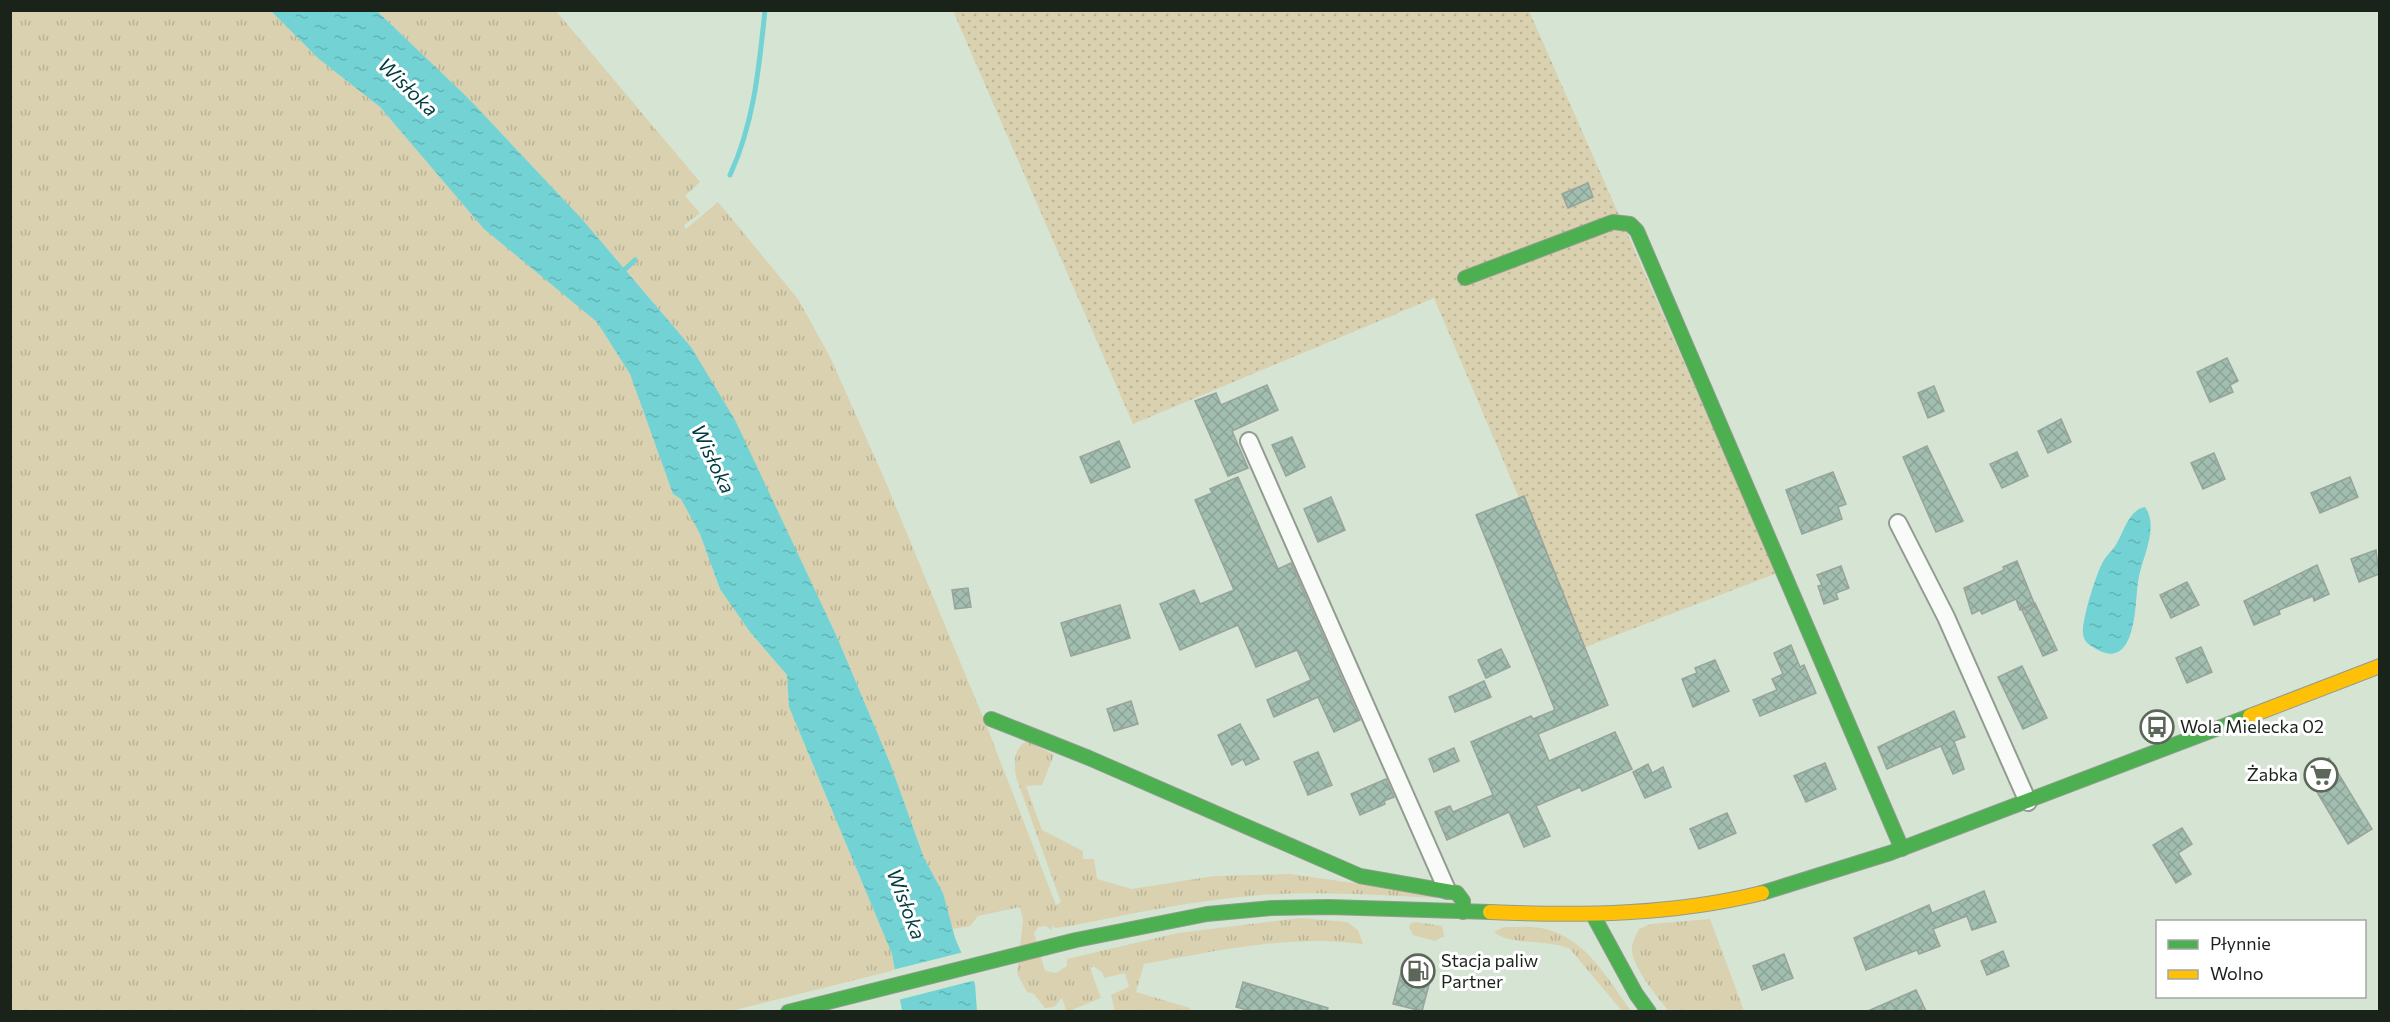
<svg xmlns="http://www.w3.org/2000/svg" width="2390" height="1022" viewBox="0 0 2390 1022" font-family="Commissioner,sans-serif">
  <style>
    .grass { fill: url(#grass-tufts) }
    .park { fill: url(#park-dots) }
    .water { fill: url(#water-ripples) }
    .pier { fill: #d6e4d4 }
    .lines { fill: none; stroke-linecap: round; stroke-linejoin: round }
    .stream { stroke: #73d2d3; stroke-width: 5 }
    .building { fill: url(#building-cross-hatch); stroke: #97a49b; stroke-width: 1.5 }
    .street-casing { stroke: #929c90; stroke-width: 20 }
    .fast-casing { stroke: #929c90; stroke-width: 16 }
    .slow-casing { stroke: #929c90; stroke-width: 16 }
    .street { stroke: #f9fbf9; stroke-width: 16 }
    .fast { stroke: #4caf50; stroke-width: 14 }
    .slow { stroke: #ffc107; stroke-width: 14 }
    .labels { text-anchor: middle; stroke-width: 6; stroke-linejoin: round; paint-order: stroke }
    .poi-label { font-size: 18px; fill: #1a2319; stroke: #fff; text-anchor: start }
    .water-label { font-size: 20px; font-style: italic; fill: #003d40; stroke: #fff }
  </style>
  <defs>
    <pattern id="grass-tufts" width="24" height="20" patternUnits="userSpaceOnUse" patternTransform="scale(1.5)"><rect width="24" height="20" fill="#d9d1af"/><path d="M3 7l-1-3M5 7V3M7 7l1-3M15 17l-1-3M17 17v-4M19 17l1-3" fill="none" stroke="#bab396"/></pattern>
    <pattern id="park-dots" width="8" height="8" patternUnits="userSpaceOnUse" patternTransform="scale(1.5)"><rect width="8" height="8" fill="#d9d1af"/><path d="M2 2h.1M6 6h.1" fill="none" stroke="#bab396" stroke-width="1.8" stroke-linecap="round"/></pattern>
    <pattern id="water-ripples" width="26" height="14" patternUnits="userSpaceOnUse" patternTransform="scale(1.5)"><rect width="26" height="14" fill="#73d2d3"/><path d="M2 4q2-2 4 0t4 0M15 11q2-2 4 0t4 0" fill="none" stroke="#63b4b5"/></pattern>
    <pattern id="building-cross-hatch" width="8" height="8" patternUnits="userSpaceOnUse" patternTransform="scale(1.5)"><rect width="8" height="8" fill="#a2beb0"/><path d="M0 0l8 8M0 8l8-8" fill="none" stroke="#8ba397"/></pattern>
  </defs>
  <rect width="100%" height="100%" fill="#d6e4d4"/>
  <g class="grass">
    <polygon points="10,11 271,11 319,59 380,107 484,229 597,322 630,374 673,494 681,499 700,534 720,589 750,632 787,675 789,707 892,954 895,970 727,1012 11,1011"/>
    <path d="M 377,11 L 556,11 L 700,182 L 685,196 L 700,213 L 684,225 L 686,229 L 718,202 L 798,299 L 830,357 L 884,478 L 987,727 L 1056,905 L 1061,902 L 1016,777 C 1014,763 1013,749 1027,741 L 1054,755 L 1042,785 L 1026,786 L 1042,830 L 1083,851 L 1083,859 L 1094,859 L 1097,879 L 1132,889 L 1214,876 L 1290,874 L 1436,895 L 1436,898 C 1378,895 1319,891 1261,895 C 1197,900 1134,913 1070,926 L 1055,928 L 1053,926 L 1051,930 L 1046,926 L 1038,927 L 1034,933 L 1045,971 L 1056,973 L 1067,966 L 1067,959 L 1178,933 L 1300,918 L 1347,922 L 1358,930 L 1363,944 C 1290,934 1216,951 1144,964 L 1136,992 L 1190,1008 L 1189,1011 L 1115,1011 L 1111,995 L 1129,987 L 1125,973 L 1104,978 L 1102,972 L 1093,966 L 1090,968 L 1101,998 L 1067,1012 L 1062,998 L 1054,1007 L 1045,1008 L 1034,994 L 1027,992 L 1017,973 L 1023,920 L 1020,907 L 978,916 L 970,926 L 952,929 L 943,893 L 924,858 L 890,763 L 837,637 L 788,535 L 691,347 L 581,218 L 469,99 Z"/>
    <path d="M 1710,919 L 1744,1011 L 1669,1011 C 1658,998 1634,969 1632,951 C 1631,944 1636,935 1639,929 L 1651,924 Z"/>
    <polygon points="1416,922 1442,926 1444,936 1435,941 1413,935 1409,927 1411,923"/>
    <path d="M 1504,927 C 1516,927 1529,926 1541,928 C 1586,937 1606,977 1631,1011 L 1622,1011 L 1570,949 C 1549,939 1511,946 1494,932 Z"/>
  </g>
  <polygon class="park" points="953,11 1529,11 1777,573 1583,648 1434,298 1133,424"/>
  <g class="water">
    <polygon points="271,11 377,11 469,99 581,218 691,347 735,420 837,637 890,763 924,858 943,893 955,938 975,984 977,1011 902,1011 892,954 789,707 787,675 750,632 720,589 700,534 681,499 673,494 630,374 597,322 484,229 380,107 319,59"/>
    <path d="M 2145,507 C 2160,528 2141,559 2138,582 C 2135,602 2137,670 2098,650 C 2091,646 2084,643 2083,634 C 2081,622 2097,570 2104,560 C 2106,556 2110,553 2113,549 C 2123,537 2127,510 2145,507 Z"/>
  </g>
  <polygon class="pier" points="964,952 976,980 898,1000 892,970"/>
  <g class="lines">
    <g class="stream">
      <path d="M 730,175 C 754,123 759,68 765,10"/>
      <polyline points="621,273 635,260"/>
    </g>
  </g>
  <g class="building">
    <polygon points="1588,183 1593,197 1568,208 1562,194"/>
    <polygon points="2227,358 2238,381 2230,385 2233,392 2210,402 2197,372"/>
    <polygon points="1267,385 1278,410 1232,431 1248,468 1228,476 1195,401 1216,393 1221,405"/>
    <polygon points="1934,386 1944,411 1928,418 1918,393"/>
    <polygon points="2061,419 2071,442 2048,453 2038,431"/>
    <polygon points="1292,437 1305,467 1286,476 1272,445"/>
    <polygon points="1119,441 1130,467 1091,483 1080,457"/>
    <polygon points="1927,446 1963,521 1936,532 1903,457"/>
    <polygon points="2017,452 2028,476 2002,488 1990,464"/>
    <polygon points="2214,453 2225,479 2203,489 2191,463"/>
    <polygon points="1833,472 1846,504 1838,507 1842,519 1802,534 1786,490"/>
    <polygon points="1238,477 1278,569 1291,563 1360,720 1334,732 1318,697 1274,717 1267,700 1311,680 1297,650 1256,667 1238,625 1180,650 1160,604 1194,590 1200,604 1234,590 1195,500 1212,493 1210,489"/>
    <polygon points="2350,477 2358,497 2320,513 2311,493"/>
    <polygon points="1524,496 1608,705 1538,734 1549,761 1615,732 1632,769 1582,791 1580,787 1536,806 1550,836 1524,847 1509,812 1447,840 1435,812 1450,806 1453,812 1493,795 1471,742 1531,716 1533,719 1555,710 1476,515"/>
    <polygon points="1331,497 1345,530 1318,542 1304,509"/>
    <polygon points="2376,550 2379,574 2359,582 2351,559"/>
    <polygon points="2017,561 2034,603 2020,610 2016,599 1982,614 1980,610 1972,614 1964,588 2004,570 2003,567"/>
    <polygon points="2317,565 2329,594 2314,601 2313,596 2279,610 2280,614 2254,625 2244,601"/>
    <polygon points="1841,566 1849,588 1836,593 1838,599 1824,604 1818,586 1822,585 1817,575"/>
    <polygon points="2187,582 2199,605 2171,618 2160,595"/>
    <polygon points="968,588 971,607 955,609 952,590"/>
    <polygon points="2035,603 2057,650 2043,656 2022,610"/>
    <polygon points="1120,605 1130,638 1071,656 1061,623"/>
    <polygon points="1791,645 1800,667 1804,665 1816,693 1760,716 1753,700 1777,690 1772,679 1783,674 1774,653"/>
    <polygon points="2201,647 2212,672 2187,683 2176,658"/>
    <polygon points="1501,649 1510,667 1486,678 1478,660"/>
    <polygon points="1715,660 1729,691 1693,707 1682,679 1697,673 1695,668"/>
    <polygon points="2022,666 2047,718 2023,729 1998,677"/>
    <polygon points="1484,681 1491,697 1455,712 1449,697"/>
    <polygon points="1131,701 1138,724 1114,731 1107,709"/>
    <polygon points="1954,711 1965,737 1954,741 1964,769 1953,774 1941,746 1887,769 1878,747"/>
    <polygon points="1240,724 1259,759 1246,765 1243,759 1232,765 1218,735"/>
    <polygon points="1454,748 1459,761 1434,772 1429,759"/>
    <polygon points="1318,752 1332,785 1308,795 1294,762"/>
    <polygon points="2329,758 2372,829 2348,844 2305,772"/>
    <polygon points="1825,763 1836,789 1806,802 1794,776"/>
    <polygon points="1648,764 1652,773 1663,767 1671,787 1645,798 1633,772"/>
    <polygon points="1386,779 1394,797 1384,801 1385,804 1360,815 1351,794"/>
    <polygon points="1727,813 1736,833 1699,849 1690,829"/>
    <polygon points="2182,828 2192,844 2178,853 2191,874 2176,883 2153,845"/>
    <polygon points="1984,891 1996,922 1972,930 1967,916 1933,929 1940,946 1919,954 1917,950 1866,970 1854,938 1929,905 1932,913"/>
    <polygon points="2003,951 2009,966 1987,975 1981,961"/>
    <polygon points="1784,954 1793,978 1762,990 1753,966"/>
    <polygon points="1401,973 1430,981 1422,1011 1393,1004"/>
    <polygon points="1243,982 1328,1008 1327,1011 1251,1011 1236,1007"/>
    <polygon points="1916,990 1926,1011 1868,1011"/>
  </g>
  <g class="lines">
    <g class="street-casing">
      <g id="street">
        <polyline points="1249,441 1447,890"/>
        <polyline points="1898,523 1946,617 2028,802"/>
      </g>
    </g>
    <g class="fast-casing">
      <g id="fast">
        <polyline points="1465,278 1613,222 1630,224 1637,231 1902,849"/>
        <polyline points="991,719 1089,758 1360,876 1457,893 1463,901 1463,912"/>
        <polyline points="1762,893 1890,853 2250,716"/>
        <polyline points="1593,915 1636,994 1649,1012"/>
        <polyline points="788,1012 1076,940 1207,914 1272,908 1329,907 1490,912"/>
      </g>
    </g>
    <g class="slow-casing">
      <g id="slow">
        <polyline points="2250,716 2380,666"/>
        <path d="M 1490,912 C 1581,916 1673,915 1762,893"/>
      </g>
    </g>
    <use href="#street" class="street"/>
    <use href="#fast" class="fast"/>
    <use href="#slow" class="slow"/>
  </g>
  <defs>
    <g id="bus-ring" transform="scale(1.725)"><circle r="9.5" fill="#fff" stroke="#5c675a" stroke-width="1.5"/><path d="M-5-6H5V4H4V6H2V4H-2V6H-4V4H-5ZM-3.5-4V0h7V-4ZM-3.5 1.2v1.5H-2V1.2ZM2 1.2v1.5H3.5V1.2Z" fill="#5c675a"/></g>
    <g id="supermarket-ring" transform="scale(1.725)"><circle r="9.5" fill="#fff" stroke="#5c675a" stroke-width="1.5"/><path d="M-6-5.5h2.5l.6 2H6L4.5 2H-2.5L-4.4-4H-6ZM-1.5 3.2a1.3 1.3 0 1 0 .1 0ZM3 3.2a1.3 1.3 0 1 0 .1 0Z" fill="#5c675a"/></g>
    <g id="fuel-ring" transform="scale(1.725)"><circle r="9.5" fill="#fff" stroke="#5c675a" stroke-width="1.5"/><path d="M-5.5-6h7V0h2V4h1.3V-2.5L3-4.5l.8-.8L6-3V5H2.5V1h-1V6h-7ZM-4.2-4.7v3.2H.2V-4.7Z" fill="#5c675a"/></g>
  </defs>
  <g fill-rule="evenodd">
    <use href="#bus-ring" x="2157" y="727"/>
    <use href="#supermarket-ring" x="2321" y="775"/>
    <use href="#fuel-ring" x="1418" y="971"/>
  </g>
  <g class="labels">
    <g class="poi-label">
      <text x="2180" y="733">Wola Mielecka 02</text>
      <text x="2298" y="781" text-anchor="end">Żabka</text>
      <text x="1441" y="967">Stacja paliw<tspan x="1441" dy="21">Partner</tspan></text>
    </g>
    <g class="water-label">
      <text transform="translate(408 87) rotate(44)" y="7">Wisłoka</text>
      <text transform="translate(713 459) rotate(64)" y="7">Wisłoka</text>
      <text transform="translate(906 904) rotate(69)" y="7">Wisłoka</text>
    </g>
  </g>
  <rect width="2390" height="1022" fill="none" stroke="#1a2319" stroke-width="24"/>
  <rect x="2156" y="920" width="210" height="78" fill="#ffffff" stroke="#a3a7a3" stroke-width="1.5"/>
  <rect x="2168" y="940" width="30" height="9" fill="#4caf50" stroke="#a3a7a3" stroke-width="1.5"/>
  <text x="2210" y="950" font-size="18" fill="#1a2319">Płynnie</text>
  <rect x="2168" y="970" width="30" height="9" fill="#ffc107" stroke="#a3a7a3" stroke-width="1.5"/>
  <text x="2210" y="980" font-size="18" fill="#1a2319">Wolno</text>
</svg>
